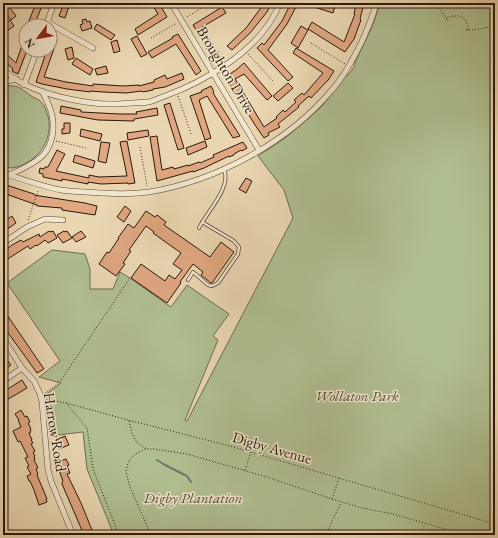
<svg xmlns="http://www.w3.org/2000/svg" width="498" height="538" viewBox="0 0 498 538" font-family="'EB Garamond',serif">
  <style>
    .green { fill: #b0bf91; stroke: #6d6c4e }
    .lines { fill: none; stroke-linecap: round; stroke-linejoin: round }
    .stream { stroke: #6c796d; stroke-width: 2 }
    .building { fill: #e0a781; stroke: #2a190b }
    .lane-casing { stroke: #5a4835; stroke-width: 4 }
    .street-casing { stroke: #5a4835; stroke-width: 6 }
    .path { stroke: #2a190b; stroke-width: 1; stroke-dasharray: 1 2; stroke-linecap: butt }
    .lane { stroke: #f1e5cd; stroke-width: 2.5 }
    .street { stroke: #f1e5cd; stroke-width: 5 }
    .labels { text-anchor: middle; stroke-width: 3; stroke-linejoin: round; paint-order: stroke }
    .street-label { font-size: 15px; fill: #2a190b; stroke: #f1e5cd }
    .park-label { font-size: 15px; font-style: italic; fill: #524b33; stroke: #f1e5cd }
  </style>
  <rect width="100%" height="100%" fill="#ead7b2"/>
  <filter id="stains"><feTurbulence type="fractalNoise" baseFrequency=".005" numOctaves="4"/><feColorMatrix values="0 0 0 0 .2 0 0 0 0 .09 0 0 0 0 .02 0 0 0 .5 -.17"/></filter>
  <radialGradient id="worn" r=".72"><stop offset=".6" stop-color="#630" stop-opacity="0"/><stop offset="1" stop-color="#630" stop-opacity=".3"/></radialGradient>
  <g class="green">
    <polygon points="380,3 495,3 495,535 114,535 87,469 83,432 50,436 48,408 45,395 61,383 39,377 60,361 7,283 52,250 85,254 90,269 90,289 113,289 120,272 130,278 171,307 187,285 229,314 213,336 218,340 185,420 187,421 293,218 284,190 258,156 285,138 310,117 322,106 344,78 350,73 354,67 356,60 373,25"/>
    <path d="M 3,86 C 19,85 19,87 31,96 C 34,98 39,99 41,102 C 45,105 46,111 48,116 C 54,140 37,164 12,168 C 9,168 6,167 3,167 Z"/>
  </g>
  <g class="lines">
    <polyline class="stream" points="157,460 165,465 187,476 191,482"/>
  </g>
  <g class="building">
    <polygon points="3,3 6,3 16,16 11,20 3,10"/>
    <polygon points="36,3 43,3 34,26 27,26"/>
    <polygon points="64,3 70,3 65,18 59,16"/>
    <polygon points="151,3 159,3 167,17 138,35 135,29 158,14"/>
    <polygon points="263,3 271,3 267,12 250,33 232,50 227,46 246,28 260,9"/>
    <polygon points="291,3 298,3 287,24 268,50 293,77 288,81 257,48 262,43 264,45 282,21"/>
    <polygon points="305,3 323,3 335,6 333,13 305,4"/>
    <polygon points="358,3 364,3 360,19 361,20 354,39 345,52 308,29 312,22 344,42 355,14 354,14 356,4 358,5"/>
    <polygon points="222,7 226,13 202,27 221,58 215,62 193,25"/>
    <polygon points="86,19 87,22 90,21 92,28 82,31 80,25 83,24 82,20"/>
    <polygon points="10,20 14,26 3,34 3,26"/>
    <polygon points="97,24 115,35 111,40 94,29"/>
    <polygon points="301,26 308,30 298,48 291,43"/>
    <polygon points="178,34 201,71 196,75 176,44 152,58 148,52 173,38 172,37"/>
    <polygon points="25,36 26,36 26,50 27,50 18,74 12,71 13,69 3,60 3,51 16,63"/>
    <polygon points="137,36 147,54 141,57 131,39"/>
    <polygon points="51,37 57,40 44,77 66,82 93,86 93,84 123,86 139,85 139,86 154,82 154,80 165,75 167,79 182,73 184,79 165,87 153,89 153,90 143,92 142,91 126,93 103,92 90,91 90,92 67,89 42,84 36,82 47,50 50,52 50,40"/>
    <polygon points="117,40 120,51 114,53 111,42"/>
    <polygon points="72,47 74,58 68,60 65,49"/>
    <polygon points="296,48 334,71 329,79 311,98 309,96 298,106 299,107 278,124 280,127 268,133 269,135 264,138 255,125 229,83 225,77 236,70 244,63 272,96 267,100 244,74 235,79 264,127 277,118 276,117 283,110 285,112 296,102 294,100 302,93 304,95 323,73 293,53"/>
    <polygon points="76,58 93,69 90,75 72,64"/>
    <polygon points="106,66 108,73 97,75 95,69"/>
    <polygon points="288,83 293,88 278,101 273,96"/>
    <polygon points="211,86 214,92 213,93 240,136 233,138 207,96 199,100 211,138 205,140 190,96 202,92 201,91"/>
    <polygon points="170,103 184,148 178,150 164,105"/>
    <polygon points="61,106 81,110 81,112 119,114 137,114 136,112 157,108 158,115 134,119 134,121 98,120 60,113"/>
    <polygon points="64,123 70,123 70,133 62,134 62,129 64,129"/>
    <polygon points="81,129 102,134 100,141 80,136"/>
    <polygon points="148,130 149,136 128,140 127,133"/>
    <polygon points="157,136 162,170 173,167 174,169 188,165 188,166 199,162 200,163 214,157 213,155 243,142 247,148 242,151 241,150 234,154 234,155 229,157 229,156 204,168 193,172 193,171 157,181 150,137"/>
    <polygon points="127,141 135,183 128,184 128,183 101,184 88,182 88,184 62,179 62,181 43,177 43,174 39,173 40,168 44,169 45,167 48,167 57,150 65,154 56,171 89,178 89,175 99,177 127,176 120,142"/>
    <polygon points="205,141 207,147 188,155 186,148"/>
    <polygon points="101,142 110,143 106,163 98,161"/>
    <polygon points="75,155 95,161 93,168 73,162"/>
    <polygon points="246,178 252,181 246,193 239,189"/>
    <polygon points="3,185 6,186 6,185 34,194 34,195 85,203 97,206 95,215 62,210 62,208 37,206 37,205 3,193"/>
    <polygon points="125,206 131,211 124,222 117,217"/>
    <polygon points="146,211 155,217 157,215 166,222 164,225 210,257 221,242 234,252 212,283 211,283 201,275 203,272 193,264 180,282 181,283 167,303 131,278 141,264 165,281 169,275 175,279 182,270 173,264 181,253 153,233 154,232 146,226 129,250 131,251 123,263 125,264 116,276 99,264 107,252 109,253 119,238 118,238 128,224 134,228"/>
    <polygon points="12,216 16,223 3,232 3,222"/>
    <polygon points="49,231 50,232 53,231 57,238 48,243 45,240 37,246 36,245 30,249 28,246 3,262 3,252 12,245 21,240 23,242 39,234 40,237"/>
    <polygon points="64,231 65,232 67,231 72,238 63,243 57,235"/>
    <polygon points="81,231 86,237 76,242 72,237"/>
    <polygon points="3,309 44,369 37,373 27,359 3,326"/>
    <polygon points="3,355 11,365 3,371"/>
    <polygon points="22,380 27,388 5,401 3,398 3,392"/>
    <polygon points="21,410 25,417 27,416 30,422 28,423 31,429 30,430 31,432 29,433 32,440 31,440 33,443 31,444 35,451 33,452 35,456 34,457 35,460 34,460 38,468 36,469 38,474 37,475 47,499 46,499 47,502 39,505 34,490 30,481 29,481 27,476 31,474 27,467 29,466 25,458 28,457 20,441 18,442 13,431 21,427 18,420 19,420 15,414"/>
    <polygon points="65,436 69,445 59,449 56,443 57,442 56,440"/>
    <polygon points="66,459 69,465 67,466 70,473 67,474 81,503 94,535 84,535 62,484 62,482 63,481 60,473 60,470 61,470 58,462"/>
  </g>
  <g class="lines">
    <g class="lane-casing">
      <g id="lane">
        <path d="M 199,228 C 206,213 232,187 224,170"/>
        <polyline points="188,280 193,272 208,285 212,286 218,283 238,254 239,247 234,241 202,222"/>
      </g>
    </g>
    <g class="street-casing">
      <g id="street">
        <polyline points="171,3 259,150"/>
        <polyline points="47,22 93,48"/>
        <polyline points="46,26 54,3"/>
        <path d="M 3,70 C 10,75 18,82 26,85 C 48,96 90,105 114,104 C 121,104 127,103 133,103 C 138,102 143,103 148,102 C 154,101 159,98 165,96 C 187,88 207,78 227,64 C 249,49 270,28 280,3"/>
        <polyline points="3,82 16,79"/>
        <polyline points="24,85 37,50"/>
        <path d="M 3,173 C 22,179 41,186 61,190 C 75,192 89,192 103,193 C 118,194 134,194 149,192 C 216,181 287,143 331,91 C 345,76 355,56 364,37 C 368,26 374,15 376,3"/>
        <path d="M 9,175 C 20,170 32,165 41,157 C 50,149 54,135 53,123 C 53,113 47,100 42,91"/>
        <polyline points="3,243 27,227 45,219 63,220"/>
        <polyline points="3,338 22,368 34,381 40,394 42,402 48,470 51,481 73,535"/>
        <polyline points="3,381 22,368"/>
      </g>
    </g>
    <g class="path">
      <polyline points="436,3 448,21"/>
      <polyline points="187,17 208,4"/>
      <path d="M 446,18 C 459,14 467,15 468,30"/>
      <polyline points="466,30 474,30 495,26"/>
      <polyline points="151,38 177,23"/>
      <polyline points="311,43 345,64"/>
      <polyline points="248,54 273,81"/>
      <polyline points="178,96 191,134"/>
      <polyline points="56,141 86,148"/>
      <polyline points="140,147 147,186"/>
      <polyline points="28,220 38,191"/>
      <polyline points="45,393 59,383 130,278"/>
      <polyline points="48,400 66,403 128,420 230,446 495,524"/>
      <polyline points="66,403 87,428 93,469 119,535"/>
      <polyline points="129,421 132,433 137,443 147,449"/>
      <polyline points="245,470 251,452"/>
      <polyline points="332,499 339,478"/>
      <polyline points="151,535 130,487 126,472 127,466 129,461 133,456 137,453 145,449 154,449 187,454 267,477 332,499 362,508 393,514 466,535"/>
      <polyline points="326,535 332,521 341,503"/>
      <polyline points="420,535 425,524"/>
    </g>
    <use href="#lane" class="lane"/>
    <use href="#street" class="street"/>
  </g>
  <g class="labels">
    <g class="street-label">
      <text transform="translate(226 70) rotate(59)" y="5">Broughton Drive</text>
      <text transform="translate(55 432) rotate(81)" y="5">Harrow Road</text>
      <text transform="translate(272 448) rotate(16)" y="5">Digby Avenue</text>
    </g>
    <g class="park-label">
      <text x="357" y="401">Wollaton Park</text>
      <text x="193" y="503">Digby Plantation</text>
    </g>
  </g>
  <rect width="498" height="538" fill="none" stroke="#ead7b2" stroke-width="16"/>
  <rect x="4" y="4" width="490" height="530" fill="none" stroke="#2a190b" stroke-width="2"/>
  <rect x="8" y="8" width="482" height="522" fill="none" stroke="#2a190b"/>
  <g transform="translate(38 38) rotate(238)"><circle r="19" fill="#f1e5cd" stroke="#a1937f"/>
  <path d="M0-3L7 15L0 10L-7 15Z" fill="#8f2418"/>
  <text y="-6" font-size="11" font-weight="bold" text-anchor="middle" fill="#2a190b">N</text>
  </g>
  <rect width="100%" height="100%" filter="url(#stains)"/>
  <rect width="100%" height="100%" fill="url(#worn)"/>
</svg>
